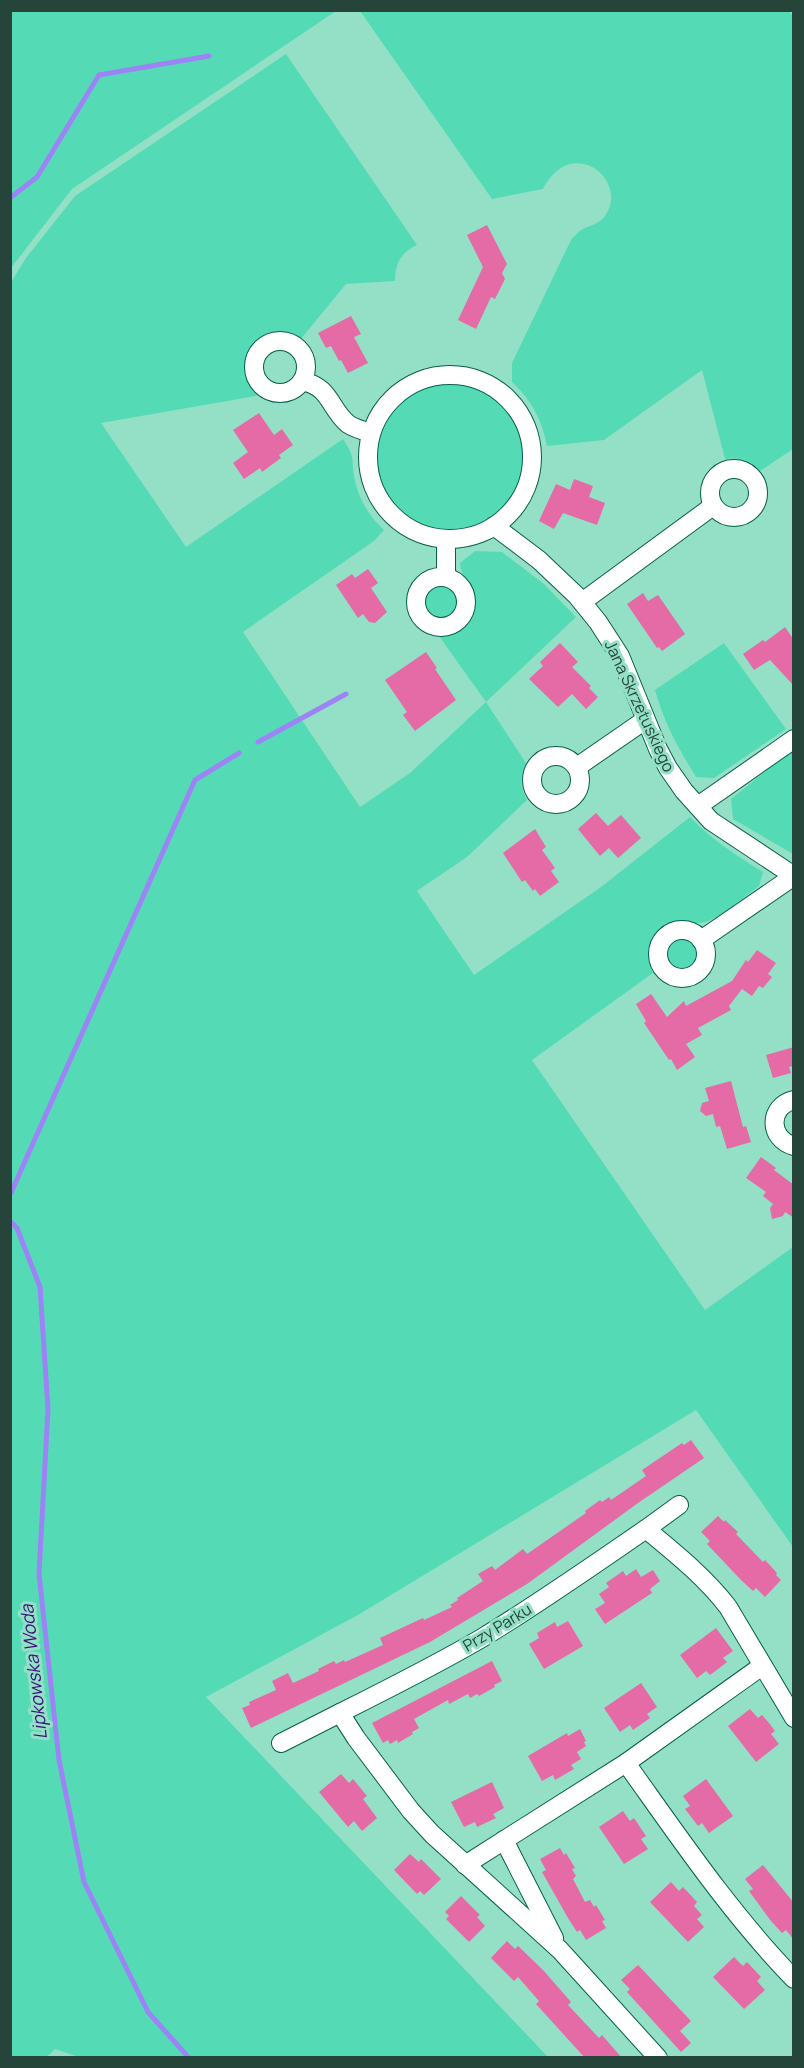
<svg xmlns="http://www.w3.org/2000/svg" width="804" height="2068" viewBox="0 0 804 2068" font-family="Manrope,sans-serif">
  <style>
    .green { fill: #54dbb6 }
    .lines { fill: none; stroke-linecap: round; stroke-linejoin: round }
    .stream { stroke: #9d84f6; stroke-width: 5 }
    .building { fill: #e46ba6 }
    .minor-casing { stroke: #045f4b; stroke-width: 20 }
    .minor { stroke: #fff; stroke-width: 18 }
    .labels { text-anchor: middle; stroke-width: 6; stroke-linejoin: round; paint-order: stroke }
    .street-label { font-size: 16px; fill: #25443a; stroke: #94e0c7 }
    .water-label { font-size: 18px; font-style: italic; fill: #381379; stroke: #94e0c7 }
  </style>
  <rect width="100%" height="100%" fill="#94e0c7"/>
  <g class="green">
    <polygon points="11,10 336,10 336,11 72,189 11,268"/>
    <path d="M 360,11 L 789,11 L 794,17 L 793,449 L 760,471 C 750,461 741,457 725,459 L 702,370 L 604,440 L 547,446 C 542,420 532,401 512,382 L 512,363 L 571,240 C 574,237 577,233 581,230 C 590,225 598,225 605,216 C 630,181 572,133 543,189 L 492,199 Z"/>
    <path d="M 286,54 L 417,245 C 401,252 395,264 395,281 L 346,284 L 300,340 C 259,321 228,365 261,395 L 101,423 L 186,547 L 343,439 C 354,455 352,458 354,476 C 358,498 368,515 384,530 L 374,541 L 243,632 L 360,807 L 410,773 L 486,702 L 439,636 C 463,631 483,616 471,589 C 466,577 461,576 460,563 L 475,551 L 502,552 L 544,584 L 576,617 L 486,702 L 526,763 C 520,776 520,787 527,800 L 467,857 L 417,891 L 474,975 L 601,887 L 690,817 C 712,840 736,855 763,872 L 759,886 C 744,897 725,914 708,921 C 695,926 688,921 676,923 C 650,926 644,953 653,973 L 532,1060 L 705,1310 L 793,1247 L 793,1547 L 696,1410 L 358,1615 L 206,1697 L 548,2057 L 82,2058 L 55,2049 L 47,2057 L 11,2057 L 11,282 L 26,258 L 75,196 Z"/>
    <circle cx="450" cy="458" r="74"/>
    <circle cx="440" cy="602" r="17"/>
    <path d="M 724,643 L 786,729 L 714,778 L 696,777 C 677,746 665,725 655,690 Z"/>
    <polygon points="793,749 793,854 733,819 731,799"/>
    <circle cx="682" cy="955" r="16"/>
  </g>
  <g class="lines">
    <g class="stream">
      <polyline points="10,198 37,177 99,75 209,56"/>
      <polyline points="258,742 346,694"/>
      <polyline points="10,1195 195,780 239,753"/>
      <polyline points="10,1221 17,1228 40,1287 48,1409 39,1574 59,1760 84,1882 148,2012 189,2058"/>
    </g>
  </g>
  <g class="building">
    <polygon points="487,225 507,264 502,273 505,279 495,299 491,297 476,329 458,320 483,267 467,235"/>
    <polygon points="351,316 361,334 354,337 368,363 348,373 341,360 339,361 331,346 326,348 318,333"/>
    <polygon points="259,413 274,435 282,429 293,445 279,455 281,458 262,472 260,468 244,479 233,463 248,452 233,430"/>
    <polygon points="574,479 593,486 589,497 605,503 597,525 563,513 554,529 539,521 556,484 570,490"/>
    <polygon points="368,569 378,583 371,588 387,612 375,623 369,622 363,614 358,618 336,585 352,574 355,578"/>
    <polygon points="643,593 648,601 658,595 685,634 662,651 659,647 657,648 627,604"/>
    <polygon points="785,627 794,640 794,686 770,660 754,670 743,654 763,640 765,642"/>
    <polygon points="560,643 578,662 572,667 591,686 589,688 598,697 586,709 572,694 558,707 529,679 543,666 540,662"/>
    <polygon points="426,652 437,668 435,669 456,700 415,731 403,715 407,712 385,680"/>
    <polygon points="596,813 608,826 621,815 641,838 618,858 609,848 600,856 578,829"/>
    <polygon points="535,829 546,847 542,850 555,868 551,871 559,882 540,896 535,889 533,891 525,880 522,882 503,853"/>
    <polygon points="757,950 776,963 768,974 772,977 763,988 759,986 752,996 742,989 729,1006 731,1010 698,1028 702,1035 686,1044 695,1057 677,1070 671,1059 669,1060 644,1023 646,1021 636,1004 651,994 667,1017 684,1001 686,1006 732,981 746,960 748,962"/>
    <polygon points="794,1047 794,1066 789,1067 791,1073 773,1078 766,1055"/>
    <polygon points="731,1081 743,1127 746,1126 751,1142 727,1149 720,1126 716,1127 713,1114 706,1116 700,1111 702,1103 709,1101 705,1088"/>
    <polygon points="761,1157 776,1168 774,1170 794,1185 794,1218 785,1212 783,1216 772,1219 770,1208 773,1204 763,1196 766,1192 746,1178"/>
    <polygon points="691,1440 704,1458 638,1503 527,1584 430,1642 251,1728 242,1708 250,1705 249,1702 276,1690 272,1681 288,1673 293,1683 319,1671 318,1669 334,1661 336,1664 344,1660 345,1662 383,1645 380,1638 423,1618 424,1620 452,1607 450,1605 458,1600 457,1598 483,1581 478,1574 492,1566 495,1570 523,1549 527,1554 586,1513 585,1511 600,1500 602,1502 609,1497 611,1500 646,1476 642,1470 682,1443 684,1445"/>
    <polygon points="718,1516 724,1522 725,1520 738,1532 736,1534 763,1562 765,1560 777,1573 776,1575 781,1580 765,1597 756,1588 753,1591 741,1580 707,1544 710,1541 701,1532"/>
    <polygon points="636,1569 641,1577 653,1570 660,1581 650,1589 652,1593 605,1624 595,1609 605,1603 599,1594 609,1587 606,1583 623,1571 626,1576"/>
    <polygon points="568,1621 583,1646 544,1669 529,1644 539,1638 537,1633 545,1628 555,1622 557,1627"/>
    <polygon points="716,1628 733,1651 723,1658 727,1662 718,1669 710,1675 706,1671 697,1678 680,1655"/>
    <polygon points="492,1661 502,1681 494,1685 495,1687 479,1696 477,1694 470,1698 468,1694 449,1704 448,1700 414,1719 419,1728 412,1732 413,1734 398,1743 397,1740 390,1744 388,1740 383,1743 372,1723"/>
    <polygon points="641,1683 657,1707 647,1714 650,1718 633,1730 630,1725 620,1732 604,1708"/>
    <polygon points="750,1709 758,1718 762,1715 769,1723 775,1731 771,1734 779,1744 756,1762 728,1726"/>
    <polygon points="580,1729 586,1741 584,1742 586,1746 577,1752 581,1759 571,1765 574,1769 555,1780 553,1775 542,1781 528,1756 567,1733 568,1736"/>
    <polygon points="341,1774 349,1783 353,1779 367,1796 363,1799 377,1818 362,1831 354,1821 348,1827 319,1792"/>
    <polygon points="706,1779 733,1816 709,1833 702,1823 698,1826 692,1818 685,1809 690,1806 683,1796"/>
    <polygon points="492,1782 504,1808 493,1814 496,1818 477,1827 475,1822 464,1827 451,1802"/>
    <polygon points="623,1811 630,1821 634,1818 646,1836 641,1839 648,1849 624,1864 599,1827"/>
    <polygon points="560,1848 564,1855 566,1853 575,1868 572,1869 576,1876 573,1879 585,1902 590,1900 594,1907 596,1905 605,1920 602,1921 606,1928 586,1940 580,1930 577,1932 568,1918 542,1872 546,1870 540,1859"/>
    <polygon points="410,1854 419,1862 421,1859 441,1879 424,1895 420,1891 417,1894 394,1870"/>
    <polygon points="763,1865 794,1903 794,1940 786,1930 782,1933 771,1921 749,1891 753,1889 745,1879"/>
    <polygon points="671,1882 679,1891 683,1887 697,1902 694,1906 702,1915 697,1919 704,1927 688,1942 650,1902"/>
    <polygon points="461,1896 480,1915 477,1917 485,1926 469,1942 446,1919 449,1916 445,1912"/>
    <polygon points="507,1941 515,1949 518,1946 543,1970 571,2002 568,2005 599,2038 602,2035 622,2058 585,2058 536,2004 539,2001 518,1977 514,1981 491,1958"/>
    <polygon points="734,1957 743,1966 747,1962 761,1977 757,1981 765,1990 744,2009 713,1977"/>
    <polygon points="638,1965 691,2021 680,2031 691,2043 681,2052 627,1992 630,1989 621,1980"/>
  </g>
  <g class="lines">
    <g class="minor-casing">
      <g id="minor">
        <circle cx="280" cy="367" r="26"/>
        <circle cx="450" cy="457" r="82"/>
        <path d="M 302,381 C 331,387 329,408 348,424 C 354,428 364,431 371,433"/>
        <circle cx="734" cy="493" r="24"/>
        <polyline points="494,526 539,560 577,596 598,622 620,656 658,749 668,768 684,791 711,821 794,876 701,940"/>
        <circle cx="441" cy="602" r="25"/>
        <polyline points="446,577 446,539"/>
        <polyline points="582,602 713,506"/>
        <circle cx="556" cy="780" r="24"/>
        <polyline points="577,767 645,720"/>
        <polyline points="698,806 794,739"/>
        <circle cx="682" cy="954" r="24"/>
        <path d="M 794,1100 C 768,1106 768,1139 794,1146"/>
        <polyline points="646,1529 679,1505"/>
        <path d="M 340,1713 C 388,1689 436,1665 482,1638 C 538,1604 592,1566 646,1529 C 675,1553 705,1577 728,1607 L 794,1718"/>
        <polyline points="281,1743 340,1713 356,1738 411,1811 432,1834 560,1950 658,2058"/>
        <path d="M 626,1763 C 679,1837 730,1913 794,1979"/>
        <polyline points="504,1840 554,1938"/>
        <polyline points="465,1865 626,1763 762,1666"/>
      </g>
    </g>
    <use href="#minor" class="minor"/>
  </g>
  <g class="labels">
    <g class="street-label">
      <text transform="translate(640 706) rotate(65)" y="6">Jana Skrzetuskiego</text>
      <text transform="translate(497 1627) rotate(-31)" y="6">Przy Parku</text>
    </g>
    <g class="water-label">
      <text transform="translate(34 1672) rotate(-96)" y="6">Lipkowska Woda</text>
    </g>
  </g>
  <rect width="804" height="2068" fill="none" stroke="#25443a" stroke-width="24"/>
</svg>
